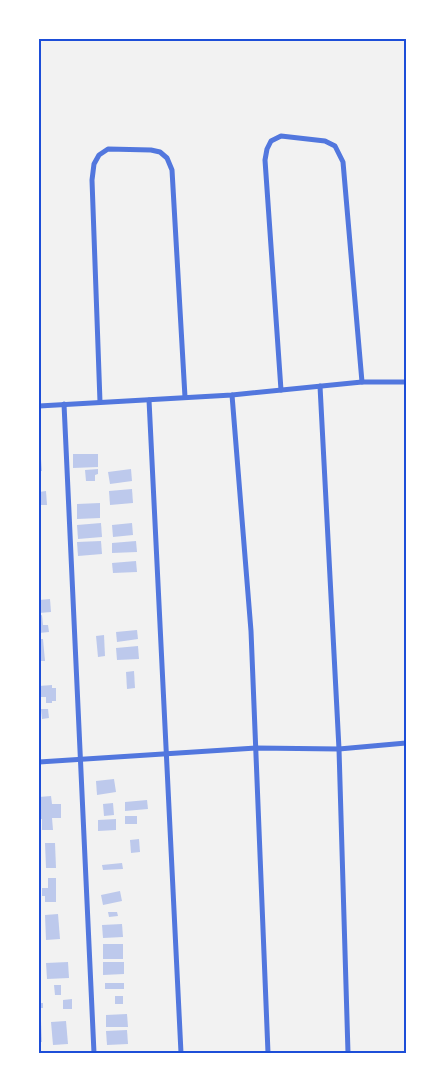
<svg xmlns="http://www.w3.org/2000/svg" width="445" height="1092" viewBox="0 0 445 1092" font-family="'Public Sans',sans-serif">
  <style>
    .building { fill: #bdc9ec }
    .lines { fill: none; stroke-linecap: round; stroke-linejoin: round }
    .minor { stroke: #5277de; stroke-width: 5 }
    .neatline { fill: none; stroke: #1d4ed8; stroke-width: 2 }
  </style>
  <rect width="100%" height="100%" fill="#f2f2f2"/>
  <g class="building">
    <polygon points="73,454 98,454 98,467 73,468"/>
    <polygon points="39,459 41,459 42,471 39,471"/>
    <polygon points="98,469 98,474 95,475 95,481 86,481 85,470"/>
    <polygon points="131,469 132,481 110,484 108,472"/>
    <polygon points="132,489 133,503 110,505 109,491"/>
    <polygon points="46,491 47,505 39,505 39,492"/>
    <polygon points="100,503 100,518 77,519 77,504"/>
    <polygon points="101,523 102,537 78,539 77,525"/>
    <polygon points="132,523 133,535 113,537 112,525"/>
    <polygon points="101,541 102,554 78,556 77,542"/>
    <polygon points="136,541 137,552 112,553 112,543"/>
    <polygon points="136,561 137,572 113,573 112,563"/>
    <polygon points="50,599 51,612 39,613 39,600"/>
    <polygon points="42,615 43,625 48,625 49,632 39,633 39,616"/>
    <polygon points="137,630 138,639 117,642 116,632"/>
    <polygon points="104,635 105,656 98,657 96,636"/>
    <polygon points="39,639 43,639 45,661 39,661"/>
    <polygon points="138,646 139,659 117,660 116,648"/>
    <polygon points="134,671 135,688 127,689 126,672"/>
    <polygon points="52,685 52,688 56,688 56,701 52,701 52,703 46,703 46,697 39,697 39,686"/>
    <polygon points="41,709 48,709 49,718 42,719"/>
    <polygon points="114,779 116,792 97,795 96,781"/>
    <polygon points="51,796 52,804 61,804 61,818 52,818 53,830 42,830 42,819 39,819 39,797"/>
    <polygon points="147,800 148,809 125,811 125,802"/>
    <polygon points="113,803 114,815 104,816 103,804"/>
    <rect x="125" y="816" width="12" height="8"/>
    <polygon points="116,819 116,830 98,831 98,820"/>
    <polygon points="139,839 140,852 131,853 130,840"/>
    <polygon points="45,843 55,843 56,868 46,868"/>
    <polygon points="122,863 123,869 103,870 102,865"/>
    <polygon points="48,878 56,878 56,902 45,902 45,896 42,896 42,888 48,888"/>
    <polygon points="120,891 122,901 103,905 101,895"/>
    <polygon points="108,912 117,912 118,916 109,917"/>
    <polygon points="58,914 60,939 46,940 45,915"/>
    <polygon points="122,924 123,937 103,938 102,925"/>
    <rect x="103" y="944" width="20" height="15"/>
    <polygon points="68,962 69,978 47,979 46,963"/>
    <polygon points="103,962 124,962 124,974 103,975"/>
    <rect x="105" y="983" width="19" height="6"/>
    <polygon points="54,985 61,985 61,995 55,995"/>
    <rect x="115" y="996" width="8" height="8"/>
    <polygon points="72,999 72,1009 63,1009 63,1000"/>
    <rect x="39" y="1003" width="4" height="5"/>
    <polygon points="127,1014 128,1027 106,1027 106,1015"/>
    <polygon points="39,1021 41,1021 42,1042 39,1042"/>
    <polygon points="66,1021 68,1044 53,1045 51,1022"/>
    <polygon points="127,1030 128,1044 107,1045 106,1031"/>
  </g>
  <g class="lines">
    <g class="minor">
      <polyline points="320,386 339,749 348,1053"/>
      <polyline points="281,390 265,160 267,149 271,141 281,136 325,141 335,146 343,162 362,382"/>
      <polyline points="232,395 251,631 268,1053"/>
      <path d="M 149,400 C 159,618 171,835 181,1053"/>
      <polyline points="100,402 92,180 94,164 99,155 108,149 151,150 160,152 167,158 172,170 185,397"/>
      <polyline points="64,404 94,1053"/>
      <polyline points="39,406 232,395 362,382 406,382"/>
      <polyline points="39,762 256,748 339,749 406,743"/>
    </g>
  </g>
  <rect width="445" height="1092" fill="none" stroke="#ffffff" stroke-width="80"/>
  <rect x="40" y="40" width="365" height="1012" class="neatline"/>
</svg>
